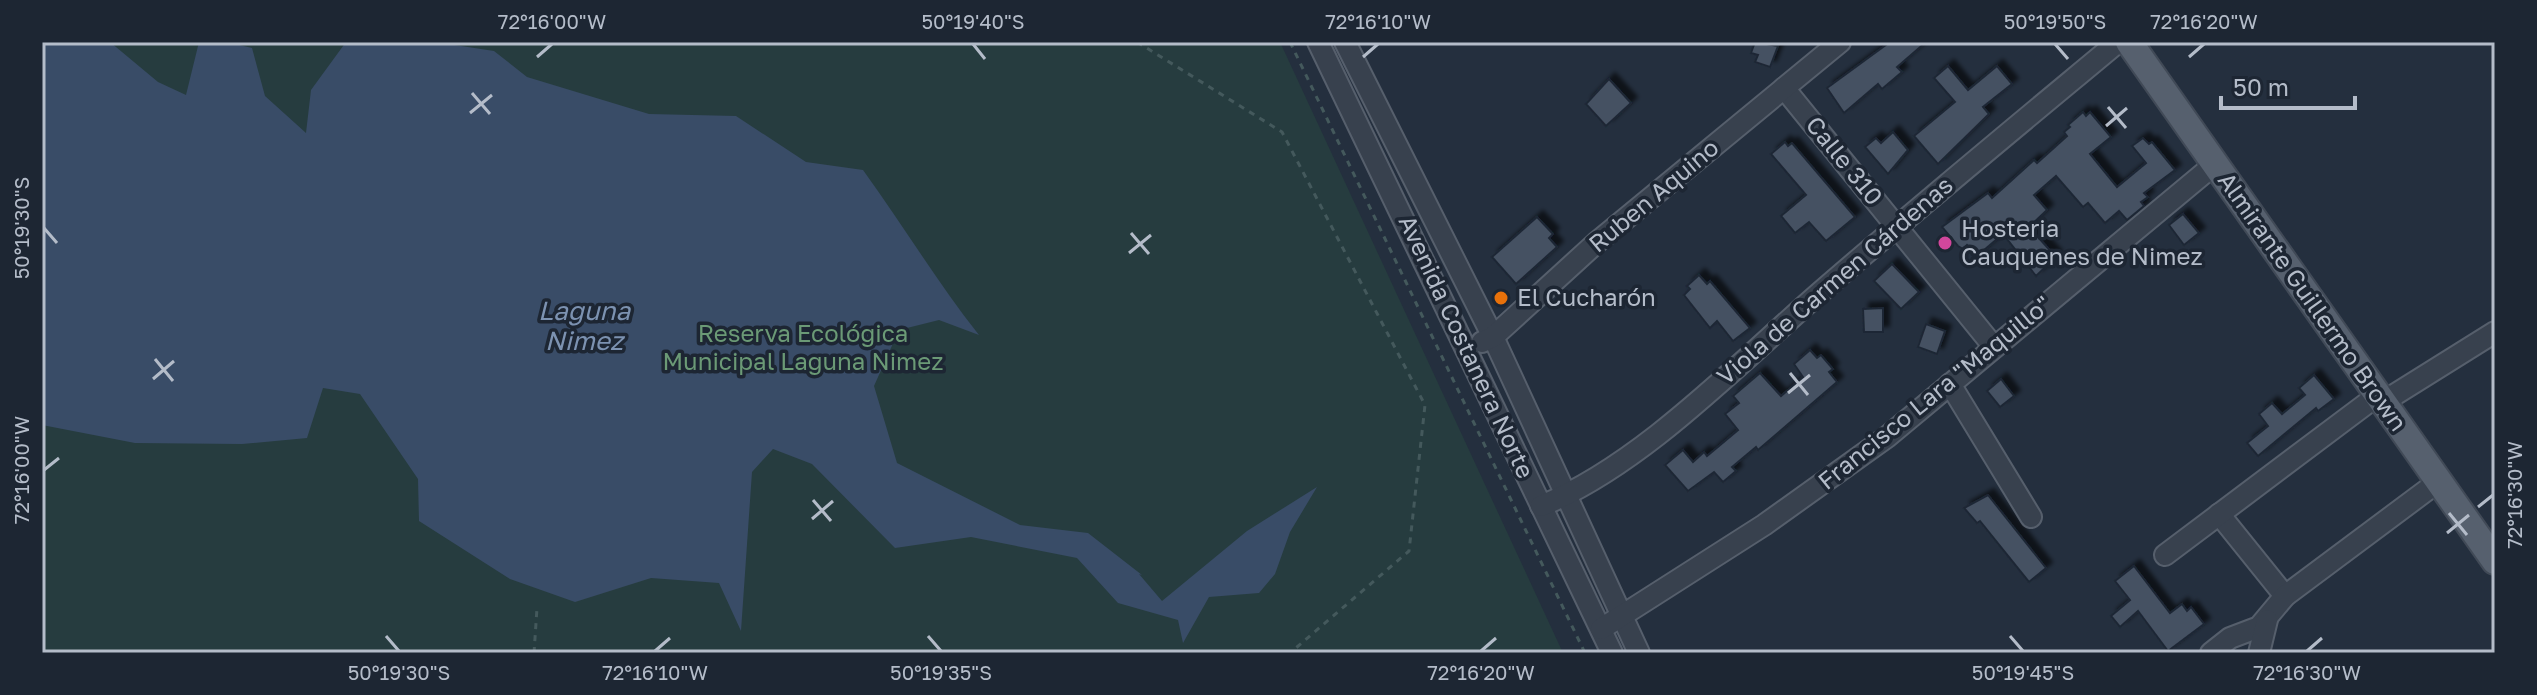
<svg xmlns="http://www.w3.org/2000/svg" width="2537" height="695" viewBox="0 0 2537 695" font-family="'Golos Text',sans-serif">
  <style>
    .green { fill: #263c3f }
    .water { fill: #394c67 }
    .building { fill: #455162; stroke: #1f2835; stroke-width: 2; filter: url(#shadow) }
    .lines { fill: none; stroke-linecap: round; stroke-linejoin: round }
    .minor-casing { stroke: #565f6c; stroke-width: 24 }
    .major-casing { stroke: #414a57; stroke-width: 30 }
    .path { stroke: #44595c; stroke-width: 3; stroke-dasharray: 6 6; stroke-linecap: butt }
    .minor { stroke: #38414e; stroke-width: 20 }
    .major { stroke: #56606e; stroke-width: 26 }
    .ticks { fill: none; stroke: #b4bcc9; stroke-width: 3 }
    .hotel-dot { fill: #d1479c; stroke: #1d2633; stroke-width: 3 }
    .food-dot { fill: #e8710a; stroke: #1d2633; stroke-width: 3 }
    .labels { text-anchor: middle; stroke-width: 7; stroke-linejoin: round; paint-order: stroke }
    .street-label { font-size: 24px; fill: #b4bcc9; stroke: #1d2633 }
    .poi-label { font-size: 24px; fill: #b4bcc9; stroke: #1d2633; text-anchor: start }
    .park-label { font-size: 24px; fill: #6b9a76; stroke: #1d2633 }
    .water-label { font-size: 26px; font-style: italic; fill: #7c92b1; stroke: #1d2633 }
    .neatline { fill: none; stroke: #b4bcc9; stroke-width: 3 }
    .ticks-label { font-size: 20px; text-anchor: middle; fill: #b4bcc9 }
  </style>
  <defs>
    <filter id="shadow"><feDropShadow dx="6" dy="-6" stdDeviation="2" flood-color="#0009"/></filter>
  </defs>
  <rect width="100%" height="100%" fill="#242f3e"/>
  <polygon class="green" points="42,42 1280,42 1563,653 42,653"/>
  <path class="water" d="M 42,42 L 110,42 L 158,82 L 186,95 L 199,42 L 227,42 L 252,48 L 265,96 L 306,133 L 311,90 L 346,42 L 435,42 L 494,51 L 527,77 L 649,114 L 736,116 L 806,162 L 863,170 C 903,225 937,282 979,335 L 939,320 L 899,330 L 874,386 L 897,463 L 1020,525 L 1088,533 L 1142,575 L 1139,574 L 1162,601 L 1247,531 L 1317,487 L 1290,532 L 1275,574 L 1259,593 L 1209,597 L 1183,643 L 1178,620 L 1118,603 L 1077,558 L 971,537 L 895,548 L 812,464 L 773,449 L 752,472 L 741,631 L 719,583 L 651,578 L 575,602 L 510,579 L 419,521 L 418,479 L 360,394 L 323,388 L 307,438 L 242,444 L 135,443 L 42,425 Z"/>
  <g class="building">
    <polygon points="1755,42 1778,46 1770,67 1755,62 1758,55 1751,53"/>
    <polygon points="1890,42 1926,42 1897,67 1902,72 1882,89 1878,84 1844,113 1827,88"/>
    <polygon points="1948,66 1968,90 1997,66 2012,84 1983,107 1989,114 1938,164 1914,136 1955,102 1934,78"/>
    <polygon points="1609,79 1631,103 1606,126 1586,104"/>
    <polygon points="2083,112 2086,116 2090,112 2111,137 2090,154 2117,187 2146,163 2132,146 2143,138 2149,144 2152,142 2175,170 2144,193 2148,197 2141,202 2144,206 2127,220 2119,211 2105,223 2088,203 2083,207 2056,176 2034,195 2047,210 2029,227 2056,257 2036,276 2003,234 1977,256 1967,245 1963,249 1958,246 1942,227 1988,193 1992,198 2034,160 2037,163 2067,136 2064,132 2070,127 2068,125"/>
    <polygon points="1893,132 1908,150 1888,174 1865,147 1876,138 1881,143"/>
    <polygon points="1785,142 1788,146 1792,143 1855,217 1826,241 1809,222 1795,233 1781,216 1806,195 1771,154"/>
    <polygon points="2183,214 2199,233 2184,245 2169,225"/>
    <polygon points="1537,217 1553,234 1549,238 1557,247 1516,284 1492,257"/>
    <polygon points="1892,264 1919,292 1901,309 1874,281"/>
    <polygon points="1699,275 1707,284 1710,281 1750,328 1733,341 1717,321 1710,328 1684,295 1690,289 1687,286"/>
    <polygon points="1883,308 1883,332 1864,332 1863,309"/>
    <polygon points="1926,324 1945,331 1937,354 1918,347"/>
    <polygon points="1810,350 1817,358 1821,355 1833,369 1829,372 1837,382 1758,450 1756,447 1732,467 1736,471 1723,482 1714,472 1688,491 1665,465 1683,450 1693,462 1704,452 1707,456 1738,430 1725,414 1739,403 1733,396 1760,373 1781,396 1803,377 1794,364"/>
    <polygon points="2314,375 2334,399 2318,411 2316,408 2258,456 2247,443 2268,426 2259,414 2272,403 2282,414 2305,395 2299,388"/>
    <polygon points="2001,379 2014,396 2000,407 1987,391"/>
    <polygon points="1988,495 2046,568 2029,582 1980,521 1977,523 1964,508"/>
    <polygon points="2134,566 2170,613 2182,604 2187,611 2191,607 2204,624 2168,651 2138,611 2120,627 2111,616 2130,600 2115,581"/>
  </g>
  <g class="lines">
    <g class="minor-casing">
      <g id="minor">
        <polyline points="1318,42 1612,653"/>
        <polyline points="1345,42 1493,337 1639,653"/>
        <polyline points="1784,88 1994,347"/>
        <polyline points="1482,342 1493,337 1596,243 1840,42"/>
        <polyline points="1950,384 2031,517"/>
        <polyline points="2383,402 2495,332"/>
        <path d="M 1541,506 C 1640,466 1736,366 1816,296 C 1915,210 2017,126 2118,42"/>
        <polyline points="2219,514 2285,596"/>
        <polyline points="2165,555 2378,395"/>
        <polyline points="1601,629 1764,525 1887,437 2215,164"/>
        <polyline points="2211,653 2230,638 2259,627 2285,596 2439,481"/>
        <polyline points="2259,653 2267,620"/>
      </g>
    </g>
    <g class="major-casing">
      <polyline id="major" points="2129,42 2495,561"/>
    </g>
    <g class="path">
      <polyline points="1137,42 1282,132 1425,405 1409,551 1290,653"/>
      <polyline points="1290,42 1585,653"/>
      <polyline points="534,653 537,608"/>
    </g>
    <use href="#minor" class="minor"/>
    <use href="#major" class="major"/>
  </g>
  <path class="ticks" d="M 973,44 L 985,59M 2055,44 L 2068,59M 537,57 L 552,44M 1363,57 L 1378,44M 2189,57 L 2204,44M 472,93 L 490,114M 2108,107 L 2126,128M 470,113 L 492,95M 2106,126 L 2127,108M 44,228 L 57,243M 1131,233 L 1149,254M 1129,253 L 1151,235M 155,359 L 173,381M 1790,373 L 1808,395M 153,379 L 174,361M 1788,393 L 1810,375M 44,470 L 59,458M 813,500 L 831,521M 2478,507 L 2493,495M 2449,513 L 2467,535M 812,519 L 833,501M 2447,533 L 2469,515M 386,636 L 399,651M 928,636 L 941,651M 2010,636 L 2023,651M 655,651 L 670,638M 1481,651 L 1496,638M 2307,651 L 2322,638"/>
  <circle class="hotel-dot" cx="1945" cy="243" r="8"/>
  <circle class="food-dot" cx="1501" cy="298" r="8"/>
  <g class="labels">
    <g class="street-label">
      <text transform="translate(1844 161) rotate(51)" y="8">Calle 310</text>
      <text transform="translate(1654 196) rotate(-40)" y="8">Ruben Aquino</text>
      <text transform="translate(1835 281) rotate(-41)" y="8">Viola de Carmen Cárdenas</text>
      <text transform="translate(2312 302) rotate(55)" y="8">Almirante Guillermo Brown</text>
      <text transform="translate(1466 347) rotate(65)" y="8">Avenida Costanera Norte</text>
      <text transform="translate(1935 393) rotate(-39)" y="8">Francisco Lara "Maquillo"</text>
    </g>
    <g class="poi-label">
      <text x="1961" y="237">Hosteria<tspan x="1961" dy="28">Cauquenes de Nimez</tspan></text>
      <text x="1517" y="306">El Cucharón</text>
    </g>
    <g class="park-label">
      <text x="803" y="342">Reserva Ecológica<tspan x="803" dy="28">Municipal Laguna Nimez</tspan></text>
    </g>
    <g class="water-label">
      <text x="584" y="320">Laguna<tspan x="584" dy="30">Nimez</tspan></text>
    </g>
  </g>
  <rect width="2537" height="695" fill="none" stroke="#1d2633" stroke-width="88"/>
  <path d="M2221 96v12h134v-12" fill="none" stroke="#b4bcc9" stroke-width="4"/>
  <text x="2233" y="96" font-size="24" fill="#b4bcc9" stroke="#1d2633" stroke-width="6" paint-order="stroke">50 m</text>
  <rect x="44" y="44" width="2449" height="607" class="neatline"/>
  <g class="ticks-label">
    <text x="552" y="29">72°16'00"W</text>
    <text x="973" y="29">50°19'40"S</text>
    <text x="1378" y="29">72°16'10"W</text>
    <text x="2055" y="29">50°19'50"S</text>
    <text x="2204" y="29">72°16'20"W</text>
    <text transform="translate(22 228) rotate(-90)" y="7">50°19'30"S</text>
    <text transform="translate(22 470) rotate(-90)" y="7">72°16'00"W</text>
    <text transform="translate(2515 495) rotate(-90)" y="7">72°16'30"W</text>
    <text x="399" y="680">50°19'30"S</text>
    <text x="655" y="680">72°16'10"W</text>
    <text x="941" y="680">50°19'35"S</text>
    <text x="1481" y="680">72°16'20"W</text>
    <text x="2023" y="680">50°19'45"S</text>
    <text x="2307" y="680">72°16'30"W</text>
  </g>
</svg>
